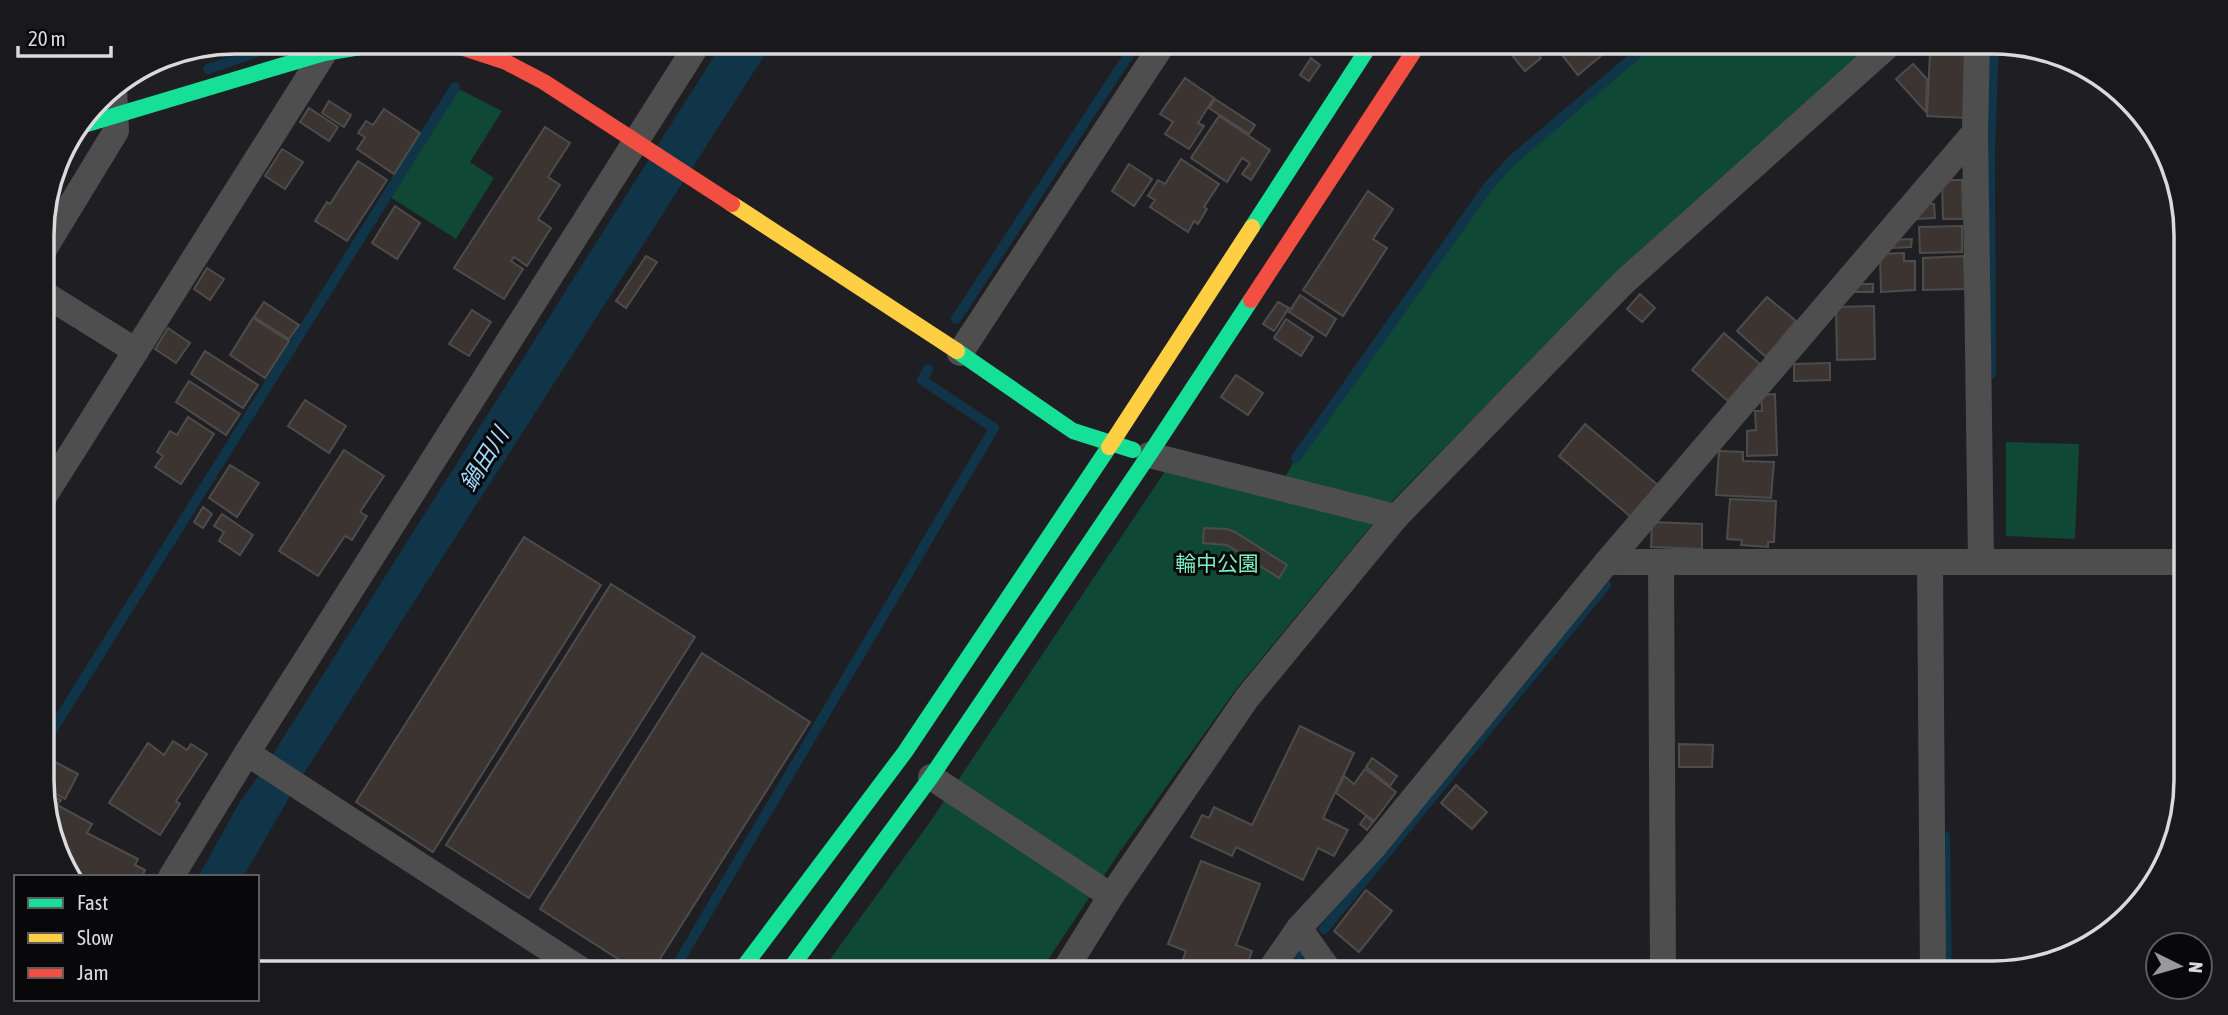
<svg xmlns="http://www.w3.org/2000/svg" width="2228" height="1015" viewBox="0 0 2228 1015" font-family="'Asap Condensed','Noto Sans JP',sans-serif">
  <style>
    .green { fill: #0f4834 }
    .water { fill: #103448 }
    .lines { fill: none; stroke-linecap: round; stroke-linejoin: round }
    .stream { stroke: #103448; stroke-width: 10 }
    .building { fill: #3c3430; stroke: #4d4c4c; stroke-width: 2 }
    .street { stroke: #4f4e4f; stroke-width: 26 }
    .fast { stroke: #16e098; stroke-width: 16 }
    .slow { stroke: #ffcf43; stroke-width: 16 }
    .jam { stroke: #f24e42; stroke-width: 16 }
    .labels { text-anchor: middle; stroke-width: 6; stroke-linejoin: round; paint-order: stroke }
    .park-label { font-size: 21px; fill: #7df0bf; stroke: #08080a }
    .water-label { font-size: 23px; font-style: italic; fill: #a0d8fb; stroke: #08080a }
    .rim { fill: none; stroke: #dadade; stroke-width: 3.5 }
  </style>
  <rect width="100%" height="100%" fill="#1f1e22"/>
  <g class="green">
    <polygon points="1651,42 1875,42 1615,275 1390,503 1237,688 1119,853 1039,973 820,973 930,822 1180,449 1282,482 1296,458 1487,188 1510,162"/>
    <polygon points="455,87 502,111 470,162 494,178 456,239 387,195"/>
    <polygon points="2006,442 2079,444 2075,539 2006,536"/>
  </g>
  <polygon class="water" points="723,42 773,42 296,786 243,877 198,877 238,805 266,765"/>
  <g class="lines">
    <g class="stream">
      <polyline points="1117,42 1131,51"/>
      <polyline points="208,69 287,42"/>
      <polyline points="956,319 1137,42"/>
      <polyline points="1991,374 1990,148 1994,42"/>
      <polyline points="1296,458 1487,188 1510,162 1651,42"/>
      <polyline points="44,743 455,87"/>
      <polyline points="1945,836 1947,973"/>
      <polyline points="1324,929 1606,585"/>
      <polyline points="672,973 994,428 922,380 928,369"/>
      <polyline points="1287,973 1302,949"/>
    </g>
  </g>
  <g class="building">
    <polygon points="1501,42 1528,42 1541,58 1525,71"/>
    <polygon points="1569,42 1611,42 1614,45 1578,75 1559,51"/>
    <polygon points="1945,42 1970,42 1969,53 1944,52"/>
    <polygon points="1930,53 1970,55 1966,118 1927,116"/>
    <polygon points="1311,58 1320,65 1309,81 1300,75"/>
    <polygon points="1913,64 1927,79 1926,112 1896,79"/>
    <polygon points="1185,78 1214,98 1198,123 1204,126 1189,149 1165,134 1173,122 1160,114"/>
    <polygon points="1215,99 1255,125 1249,134 1209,108"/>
    <polygon points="329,101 351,115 344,127 322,113"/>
    <polygon points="309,108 338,127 329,141 300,122"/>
    <polygon points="384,109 420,133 394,174 357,149 365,137 358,133 366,121 373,125"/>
    <polygon points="1219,116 1270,150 1251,180 1242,174 1250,163 1242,158 1227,182 1191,158"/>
    <polygon points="545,127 570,143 548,177 560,185 538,219 551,228 527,266 514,257 511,261 523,269 504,299 454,268"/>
    <polygon points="282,149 303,162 285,189 265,176"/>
    <polygon points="1181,159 1219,184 1204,207 1207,209 1198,224 1194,221 1188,232 1150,207 1155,200 1148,196 1158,180 1165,184"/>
    <polygon points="358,161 387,180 347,241 315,221 327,202 330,204"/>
    <polygon points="1129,164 1152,179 1134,206 1112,191"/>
    <polygon points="1942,180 1962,180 1963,219 1943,219"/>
    <polygon points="1368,191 1393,209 1373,239 1387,248 1343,316 1303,290"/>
    <polygon points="1924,204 1934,204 1935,218 1916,219"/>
    <polygon points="395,206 420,223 397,259 372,243"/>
    <polygon points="1962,226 1962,252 1920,253 1919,227"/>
    <polygon points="1912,239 1911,247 1892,248 1892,240"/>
    <polygon points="1904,253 1904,261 1915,261 1915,290 1881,292 1880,254"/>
    <polygon points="646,256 657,262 626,308 616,301"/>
    <polygon points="1964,256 1965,289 1923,290 1923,258"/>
    <polygon points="207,268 224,279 210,300 194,289"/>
    <polygon points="1854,284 1873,284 1873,292 1855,292"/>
    <polygon points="1640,294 1655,308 1642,322 1627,309"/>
    <polygon points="1300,295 1336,319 1326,336 1289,312"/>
    <polygon points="1767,297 1796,321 1766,357 1737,331"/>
    <polygon points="264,302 299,325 289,339 254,317"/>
    <polygon points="1278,302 1289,308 1274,331 1263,324"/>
    <polygon points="1874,306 1875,359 1837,360 1836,307"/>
    <polygon points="472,310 491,322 469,356 449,344"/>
    <polygon points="253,318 289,341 265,378 230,355"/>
    <polygon points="1286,319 1313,337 1301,356 1274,338"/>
    <polygon points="168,328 190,343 176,363 155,349"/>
    <polygon points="1724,333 1760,364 1728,401 1692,370"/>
    <polygon points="205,351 258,385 243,408 191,374"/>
    <polygon points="1830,363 1830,380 1794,381 1794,364"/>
    <polygon points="1236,375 1263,393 1248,415 1221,397"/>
    <polygon points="189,381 240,414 226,435 176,402"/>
    <polygon points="1775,394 1777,455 1747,456 1747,431 1756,430 1755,411 1762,411 1761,395"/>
    <polygon points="305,400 346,426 329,453 288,426"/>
    <polygon points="188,417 214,434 181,484 155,467 163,456 157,452 170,431 177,435"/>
    <polygon points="1585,424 1658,485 1631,517 1559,456"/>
    <polygon points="344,450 384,476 360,512 367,516 352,540 345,536 318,576 279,551"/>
    <polygon points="1719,451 1743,452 1743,461 1774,462 1771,498 1716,495"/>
    <polygon points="230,465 259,483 237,517 209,498"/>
    <polygon points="1730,499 1776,501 1774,542 1768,542 1768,547 1741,545 1742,540 1727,539"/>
    <polygon points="203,507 212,514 203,528 194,522"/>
    <polygon points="222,514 253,535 240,555 219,541 224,532 214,526"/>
    <polygon points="1652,522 1702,524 1702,549 1651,547"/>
    <polygon points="1204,528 1227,529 1235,532 1287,565 1279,578 1227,545 1203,543"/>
    <polygon points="524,537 601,585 433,852 356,802"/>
    <polygon points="611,584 695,637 529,898 446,845"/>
    <polygon points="702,653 810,722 651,973 640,973 540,909"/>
    <polygon points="43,689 52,694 46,702 43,701"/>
    <polygon points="43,702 51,706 44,718"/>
    <polygon points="1300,726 1354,753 1323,818 1348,830 1334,856 1318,848 1303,880 1236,847 1232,856 1191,837 1202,815 1209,818 1214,807 1252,825"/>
    <polygon points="173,741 187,750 191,744 207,754 176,801 180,804 160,835 109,803 148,743 164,755"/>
    <polygon points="1679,744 1713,745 1712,767 1679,767"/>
    <polygon points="48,758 78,774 65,799 44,788 44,766"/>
    <polygon points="1372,758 1397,776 1390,786 1366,767"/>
    <polygon points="1365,769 1396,792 1374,821 1336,793 1344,776 1354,784"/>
    <polygon points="1456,785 1487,812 1472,829 1441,803"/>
    <polygon points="44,791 61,800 57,805 92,824 87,833 138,859 135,865 145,870 142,877 73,877 44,805"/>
    <polygon points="1366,816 1373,822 1367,830 1360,824"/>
    <polygon points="1201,861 1260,884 1236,945 1252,951 1244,973 1178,973 1186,951 1168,944"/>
    <polygon points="1366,890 1392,911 1359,952 1334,931"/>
  </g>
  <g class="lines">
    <g class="street">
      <polyline points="1975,132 1981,562"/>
      <polyline points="43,251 116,131 114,87"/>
      <polyline points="43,293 136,351"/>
      <polyline points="960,353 1164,42"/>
      <polyline points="1149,455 1396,517"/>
      <polyline points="43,498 324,53"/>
      <polyline points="1607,562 2185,562"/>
      <polyline points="1661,562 1663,973"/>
      <polyline points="1930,562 1933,973"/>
      <polyline points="247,753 586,973"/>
      <polyline points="931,777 1111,896"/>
      <polyline points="171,877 247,753 699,42"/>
      <polyline points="1299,928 1331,973"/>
      <polyline points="1063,973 1111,896 1247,698 1396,517 1623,283 1892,42"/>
      <polyline points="1268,973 1299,928 1372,849 1607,562 1975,132 1977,42"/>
    </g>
    <g class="fast">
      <polyline points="80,126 324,53 391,42"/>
      <polyline points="1252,227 1372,42"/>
      <polyline points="957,351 1073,431 1133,450"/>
      <polyline points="739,973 905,752 1109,447"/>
      <polyline points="787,973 931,777 1149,455 1251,300"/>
    </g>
    <g class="slow">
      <polyline points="732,204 957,351"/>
      <polyline points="1109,447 1252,227"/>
    </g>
    <g class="jam">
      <polyline points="445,42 506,62 544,82 732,204"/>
      <polyline points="1251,300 1420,42"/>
    </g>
  </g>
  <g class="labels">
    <g class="park-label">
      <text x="1217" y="571">輪中公園</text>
    </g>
    <g class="water-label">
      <text transform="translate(484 459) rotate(-58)" y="8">鍋田川</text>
    </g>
  </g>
  <path d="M0 0H2228V1015H0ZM235 54H1993A181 181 0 0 1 2174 235V780A181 181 0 0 1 1993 961H235A181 181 0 0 1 54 780V235A181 181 0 0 1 235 54Z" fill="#19191b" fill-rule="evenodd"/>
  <path class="rim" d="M235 54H1993A181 181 0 0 1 2174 235V780A181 181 0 0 1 1993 961H235A181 181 0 0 1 54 780V235A181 181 0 0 1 235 54Z"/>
  <rect x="14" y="875" width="245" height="126" fill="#08080a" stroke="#5c5c5f" stroke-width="2"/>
  <rect x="28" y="898" width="35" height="10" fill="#16e098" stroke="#5c5c5f" stroke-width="2"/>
  <text x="77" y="910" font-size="21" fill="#dadade">Fast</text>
  <rect x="28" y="933" width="35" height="10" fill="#ffcf43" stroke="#5c5c5f" stroke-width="2"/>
  <text x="77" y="945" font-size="21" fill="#dadade">Slow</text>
  <rect x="28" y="968" width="35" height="10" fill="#f24e42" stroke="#5c5c5f" stroke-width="2"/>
  <text x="77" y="980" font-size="21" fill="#dadade">Jam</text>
  <g transform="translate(2179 966) rotate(95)"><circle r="33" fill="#08080a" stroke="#5c5c5f" stroke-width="2"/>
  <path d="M0-5L12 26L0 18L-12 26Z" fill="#99989c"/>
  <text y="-10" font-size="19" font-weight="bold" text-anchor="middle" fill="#dadade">N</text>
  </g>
  <path d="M18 46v10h93v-10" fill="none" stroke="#dadade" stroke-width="3.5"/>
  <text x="28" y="46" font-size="21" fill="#dadade" stroke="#08080a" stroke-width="5" paint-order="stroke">20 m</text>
</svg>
